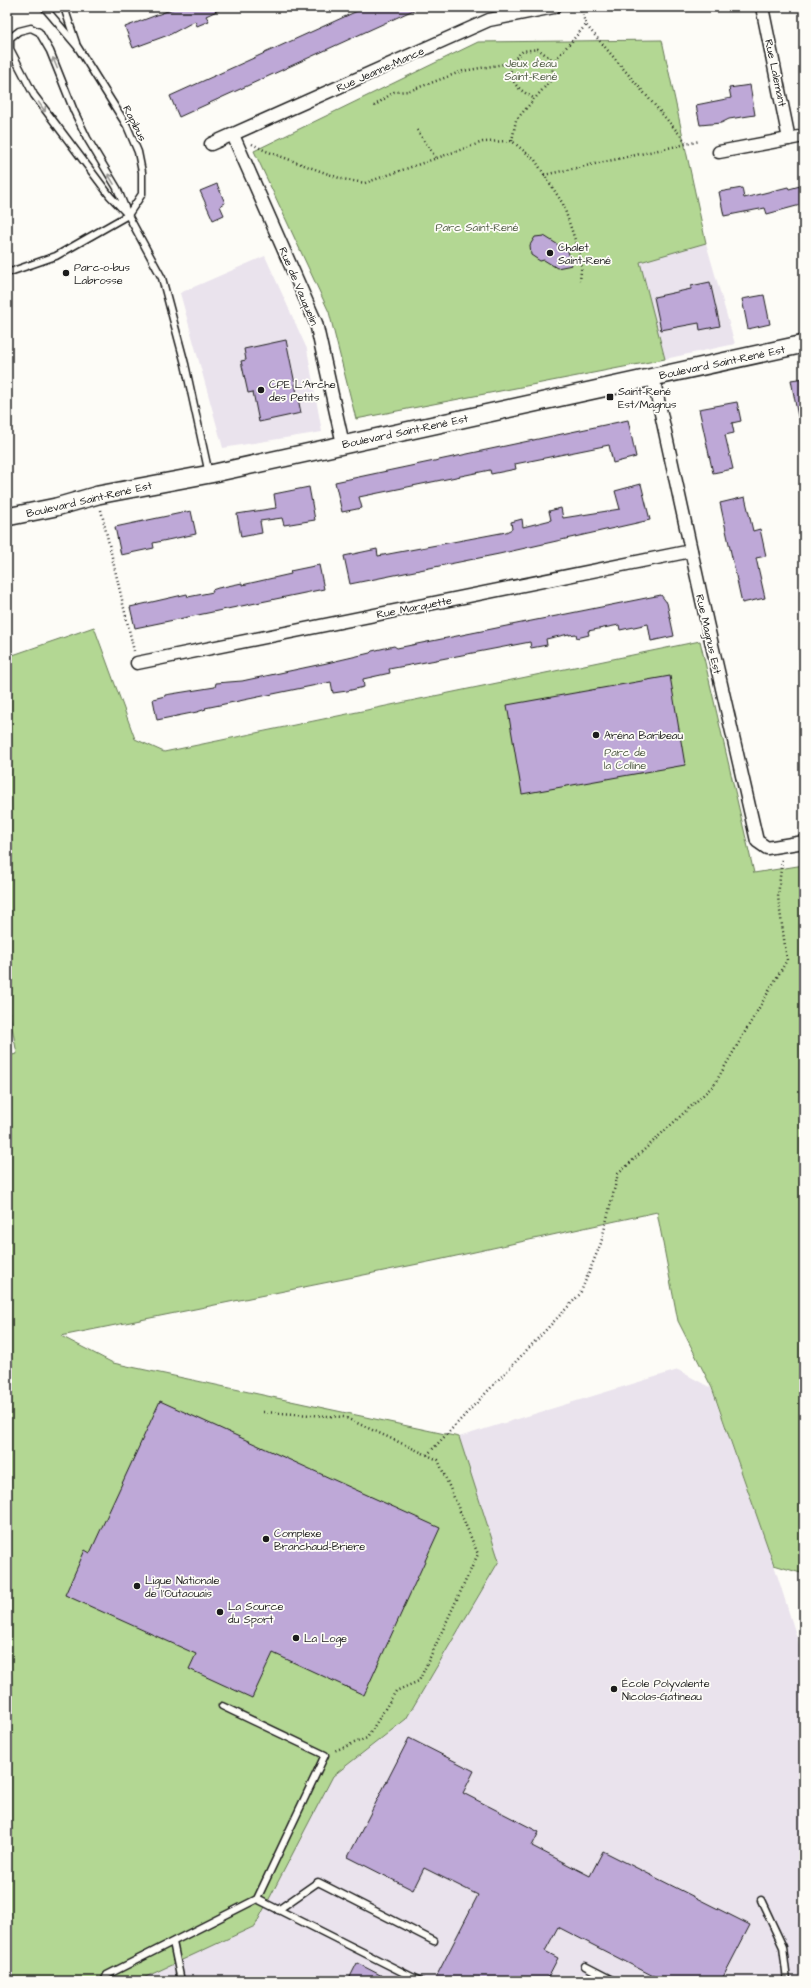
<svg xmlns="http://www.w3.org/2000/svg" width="811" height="1988" viewBox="0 0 811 1988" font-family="'Architects Daughter',sans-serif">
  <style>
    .built { fill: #eae3ed }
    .green { fill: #b3d793; stroke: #687a58 }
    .building { fill: #bea8d7; stroke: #1c1c1c }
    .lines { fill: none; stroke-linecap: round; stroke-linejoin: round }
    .lane-casing { stroke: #1c1c1c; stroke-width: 9 }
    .street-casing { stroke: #1c1c1c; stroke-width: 15 }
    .secondary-casing { stroke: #1c1c1c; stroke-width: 20 }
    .path { stroke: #1c1c1c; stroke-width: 2.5; stroke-dasharray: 1 3; stroke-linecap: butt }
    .lane { stroke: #fdfcf7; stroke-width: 6 }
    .street { stroke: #fdfcf7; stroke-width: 12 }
    .secondary { stroke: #fdfcf7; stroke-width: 17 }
    .oneway { stroke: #989794 }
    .poi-dot { fill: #1c1c1c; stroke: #fdfcf7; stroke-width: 1.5 }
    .labels { text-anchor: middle; stroke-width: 3.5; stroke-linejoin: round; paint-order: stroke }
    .park-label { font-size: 11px; fill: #515d46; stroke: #fdfcf7 }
    .street-label { font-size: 11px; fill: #1c1c1c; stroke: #fdfcf7 }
    .poi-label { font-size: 11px; fill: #1c1c1c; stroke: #fdfcf7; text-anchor: start }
  </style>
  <rect width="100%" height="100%" fill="#fdfcf7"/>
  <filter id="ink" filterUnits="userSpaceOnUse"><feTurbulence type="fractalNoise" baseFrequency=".025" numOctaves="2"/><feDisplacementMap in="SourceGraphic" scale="8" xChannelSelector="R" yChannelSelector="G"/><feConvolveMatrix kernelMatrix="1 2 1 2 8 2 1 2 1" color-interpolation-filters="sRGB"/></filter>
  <g filter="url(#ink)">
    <g class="built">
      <polygon points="706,243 735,344 665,359 640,262"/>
      <polygon points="265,256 307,349 322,432 223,448 180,293"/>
      <polygon points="678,1370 711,1388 774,1565 804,1660 804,1852 798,1905 804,1914 804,1981 137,1981 255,1926 333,1776 406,1719 499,1561 459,1437"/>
    </g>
    <g class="green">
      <polygon points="662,40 706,243 640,262 665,359 356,419 329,312 254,151 478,42"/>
      <polygon points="94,627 135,739 164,752 700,641 754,873 804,865 804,1574 774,1565 712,1388 678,1321 657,1212 438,1260 61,1336 113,1363 459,1437 499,1561 406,1719 333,1776 255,1926 137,1981 7,1981 7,1056 17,1054 7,1000 7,657"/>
    </g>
    <g class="building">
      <polygon points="178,7 225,7 206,16 209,21 197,26 195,21 171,34 133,48 125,27"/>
      <polygon points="366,7 420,7 179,117 170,96"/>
      <polygon points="750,85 755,115 729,119 721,123 700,125 696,105 731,98 729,88"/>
      <polygon points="217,184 225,203 220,206 224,215 213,220 200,191"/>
      <polygon points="800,186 804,204 767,214 765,208 724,216 719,192 742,188 744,198 788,187 789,189"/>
      <polygon points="544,236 568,251 572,265 557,268 544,260 540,261 531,255 530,245 535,237"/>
      <polygon points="710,282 720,326 700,330 699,323 661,330 654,297 691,289 691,286"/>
      <polygon points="764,295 770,324 748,329 742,299"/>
      <polygon points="286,340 301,413 259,422 253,392 248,393 241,361 246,360 244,349"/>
      <polygon points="804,378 804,416 798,417 791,380"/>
      <polygon points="737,402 741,421 732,423 734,433 725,435 733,469 713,473 699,409"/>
      <polygon points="628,420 636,457 613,463 609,445 515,464 516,469 491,474 490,470 359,497 362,508 342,512 335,482"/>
      <polygon points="641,484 650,520 499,554 350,584 344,556 377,549 378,556 506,532 512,529 511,522 522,519 523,527 551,520 549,511 561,508 563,518 620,509 615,491"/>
      <polygon points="309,487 315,520 284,525 282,518 260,521 262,533 241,537 237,514 276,508 274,494"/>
      <polygon points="745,497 753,531 760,529 766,556 756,558 765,598 742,603 720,503"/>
      <polygon points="191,511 196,534 153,543 154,548 121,555 115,527"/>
      <polygon points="319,565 324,589 135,628 130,607 187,594 188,597 213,592 212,590 218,588 242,583 242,585 291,574 290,571"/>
      <polygon points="661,595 667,603 674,636 651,641 648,624 620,630 619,625 588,631 589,635 577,638 576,634 569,635 569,634 546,639 547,645 531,648 530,642 389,669 390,673 363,679 364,687 347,691 333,693 331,682 205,708 206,709 197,712 157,720 153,699 165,696 165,695 215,687 216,683 242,681 327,663 370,653 372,651 394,646 397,648"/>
      <polygon points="670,676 685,765 522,794 507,705"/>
      <polygon points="160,1401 440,1528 364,1695 273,1653 252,1698 189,1669 196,1654 65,1595 85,1550 90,1553"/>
      <polygon points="409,1738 474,1771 463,1793 539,1832 532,1846 590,1876 603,1851 750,1925 721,1981 663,1981 558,1927 545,1951 558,1958 546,1981 434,1981 478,1895 424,1868 413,1890 348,1857"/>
      <polygon points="357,1963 392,1981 348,1981"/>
    </g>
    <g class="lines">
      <g class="lane-casing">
        <g id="lane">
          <polyline points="64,7 76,43"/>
          <polyline points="128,215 110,196 34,95 10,49 10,38 19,31 31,28 39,32 50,51 74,111 87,138 117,188 128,215 162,278 185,364 209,474"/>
          <polyline points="7,273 56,256 128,215 142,194 142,172 138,152 127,126 77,46 44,7"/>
          <polyline points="257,1899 420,1981"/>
          <polyline points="761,1900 783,1947 787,1981"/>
          <polyline points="278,1910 318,1882 434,1941"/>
          <polyline points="173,1942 181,1981"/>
          <polyline points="585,1966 614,1981"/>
          <polyline points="104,1981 107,1975 257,1899 325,1755 222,1706"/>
        </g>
      </g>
      <g class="street-casing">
        <g id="street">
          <polyline points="762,7 789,139"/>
          <polyline points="233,135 316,323 343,444"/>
          <polyline points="211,144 489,20 554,7"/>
          <polyline points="719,152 804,136"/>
          <polyline points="653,377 707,623 757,841 767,848 804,842"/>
          <polyline points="137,663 691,551"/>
        </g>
      </g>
      <g class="secondary-casing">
        <polyline id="secondary" points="7,517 56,507 98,495 210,474 804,344"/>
      </g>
      <g class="path">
        <polyline points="580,7 586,25 687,143"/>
        <polyline points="510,63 523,51 538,49 554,61"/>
        <path d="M 374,106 L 394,92 L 409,91 L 463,71 L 510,63 C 511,85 517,88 535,99"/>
        <polyline points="417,130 436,158"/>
        <polyline points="512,141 516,120 551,80 554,61 586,25"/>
        <polyline points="252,144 266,151 342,179 365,183 483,142 512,141 535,160 563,204 582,261 580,281"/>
        <polyline points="544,175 700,141"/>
        <polyline points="101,510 134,651"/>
        <polyline points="263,1412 344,1417 438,1460 478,1554 419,1681 396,1691 367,1738 334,1751"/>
        <polyline points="427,1455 580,1294 601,1243 618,1174 714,1085 787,960 778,897 782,858"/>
      </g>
      <use href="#lane" class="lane"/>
      <use href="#street" class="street"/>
      <use href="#secondary" class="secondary"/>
    </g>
    <defs><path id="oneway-shaft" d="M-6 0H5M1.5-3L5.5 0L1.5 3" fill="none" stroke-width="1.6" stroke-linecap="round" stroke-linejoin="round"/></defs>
    <g class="oneway">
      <use href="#oneway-shaft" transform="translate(55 63) rotate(-112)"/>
      <use href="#oneway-shaft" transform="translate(42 107) rotate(55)"/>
      <use href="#oneway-shaft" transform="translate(111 179) rotate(-121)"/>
    </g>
  </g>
  <g class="poi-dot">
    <circle cx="550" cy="253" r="4"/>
    <circle cx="66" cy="273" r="4"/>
    <circle cx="261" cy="390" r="4"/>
    <rect x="606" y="393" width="8" height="8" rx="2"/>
    <circle cx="596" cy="735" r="4"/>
    <circle cx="266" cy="1539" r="4"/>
    <circle cx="137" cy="1586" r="4"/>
    <circle cx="220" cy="1612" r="4"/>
    <circle cx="296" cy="1638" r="4"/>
    <circle cx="614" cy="1689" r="4"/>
  </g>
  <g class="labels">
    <g class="park-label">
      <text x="531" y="67">Jeux d'eau<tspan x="531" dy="13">Saint-René</tspan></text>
      <text x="477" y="231">Parc Saint-René</text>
      <text x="625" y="756">Parc de<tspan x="625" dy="13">la Colline</tspan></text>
    </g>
    <g class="street-label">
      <text transform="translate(380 69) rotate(-24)" y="4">Rue Jeanne-Mance</text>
      <text transform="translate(776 73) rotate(78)" y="4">Rue Lalemant</text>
      <text transform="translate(135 123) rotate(63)" y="4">Rapibus</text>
      <text transform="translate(299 286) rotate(67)" y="4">Rue de Vauquelin</text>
      <text transform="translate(722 362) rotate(-12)" y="4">Boulevard Saint-René Est</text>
      <text transform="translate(405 431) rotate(-12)" y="4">Boulevard Saint-René Est</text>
      <text transform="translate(89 499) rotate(-13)" y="4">Boulevard Saint-René Est</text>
      <text transform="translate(414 607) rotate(-11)" y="4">Rue Marquette</text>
      <text transform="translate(709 634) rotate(77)" y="4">Rue Magnus Est</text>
    </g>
    <g class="poi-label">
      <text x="558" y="251">Chalet<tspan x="558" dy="13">Saint-René</tspan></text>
      <text x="74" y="271">Parc-o-bus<tspan x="74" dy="13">Labrosse</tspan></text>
      <text x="269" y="388">CPE L'Arche<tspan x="269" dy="13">des Petits</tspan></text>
      <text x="618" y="395">Saint-René<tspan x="618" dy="13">Est/Magnus</tspan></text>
      <text x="604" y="739">Aréna Baribeau</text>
      <text x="274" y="1537">Complexe<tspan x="274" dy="13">Branchaud-Briere</tspan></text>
      <text x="145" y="1584">Ligue Nationale<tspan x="145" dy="13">de l'Outaouais</tspan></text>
      <text x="228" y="1610">La Source<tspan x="228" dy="13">du Sport</tspan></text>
      <text x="304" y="1642">La Loge</text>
      <text x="622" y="1687">École Polyvalente<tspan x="622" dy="13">Nicolas-Gatineau</tspan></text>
    </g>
  </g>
  <rect width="811" height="1988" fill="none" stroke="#fdfcf7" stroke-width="24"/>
  <rect x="12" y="12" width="787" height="1964" fill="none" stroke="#1c1c1c" stroke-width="1.5" filter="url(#ink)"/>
</svg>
